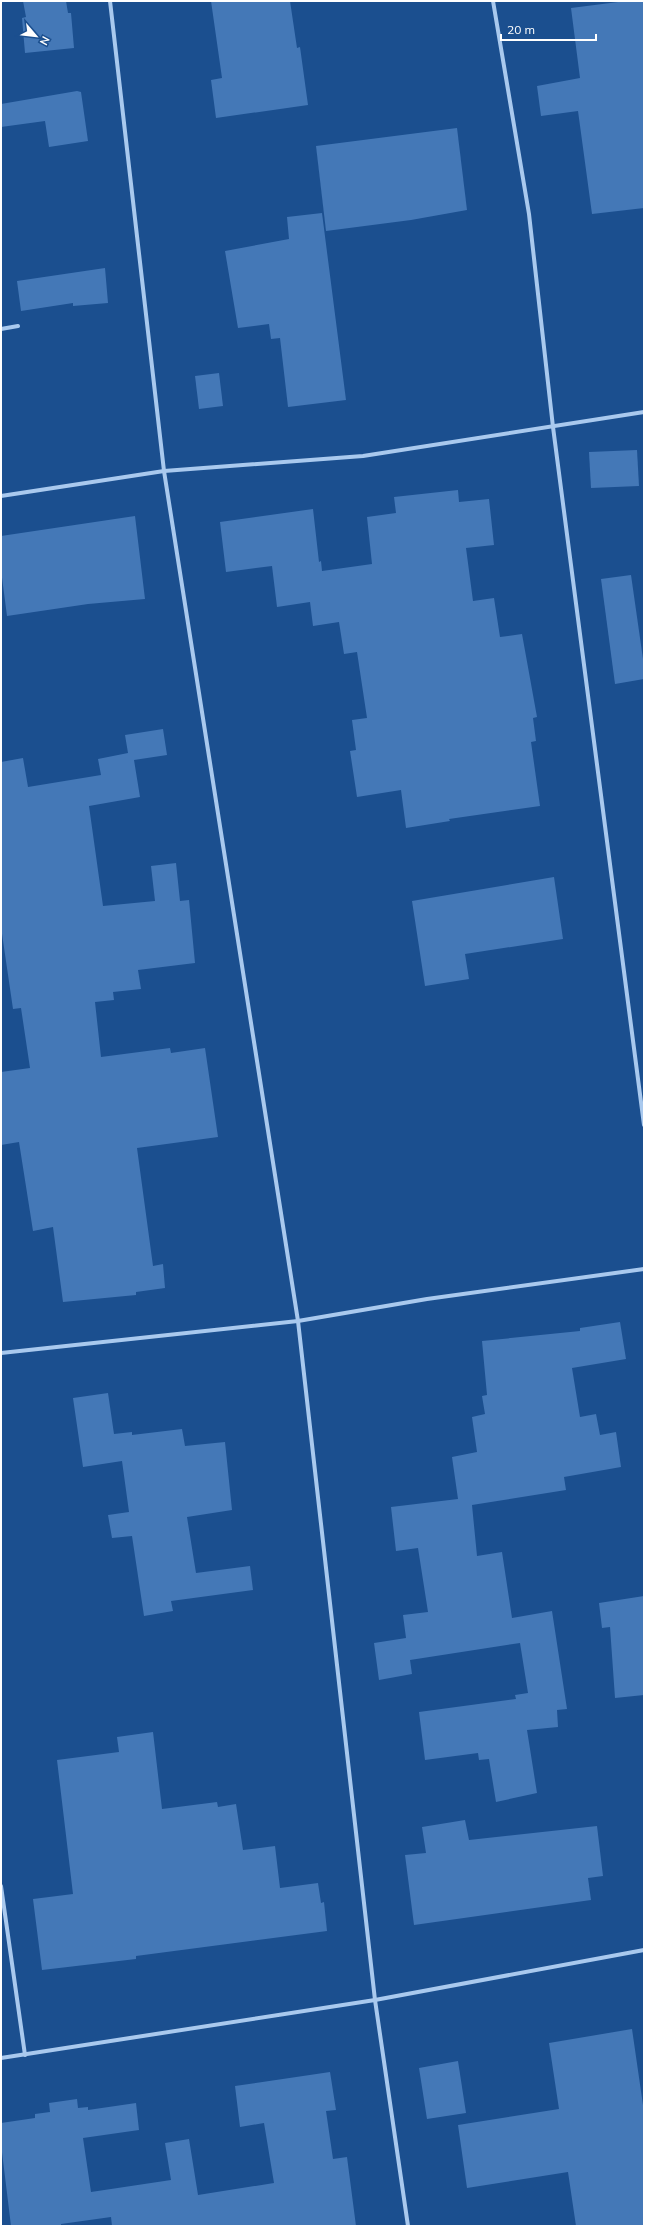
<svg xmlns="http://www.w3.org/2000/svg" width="645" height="2227" viewBox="0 0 645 2227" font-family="Mulish,sans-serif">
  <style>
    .building { fill: #4478b7 }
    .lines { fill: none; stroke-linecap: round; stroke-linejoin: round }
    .street { stroke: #a9c9ee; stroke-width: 4 }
  </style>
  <rect width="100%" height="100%" fill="#1b4f8f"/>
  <g class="building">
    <polygon points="23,1 66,1 68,13 71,13 74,48 25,53 22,18 26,17"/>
    <polygon points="211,1 290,1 297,48 300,47 308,105 216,118 211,80 222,78"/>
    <polygon points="626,1 644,1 644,208 592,214 578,111 541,116 537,86 580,78 571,8"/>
    <polygon points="77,91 81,92 88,141 49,147 45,121 1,127 1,104"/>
    <polygon points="457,128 467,210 411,220 326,231 316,146"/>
    <polygon points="322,213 346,400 288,407 280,338 271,339 269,324 238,328 225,251 289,239 287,217"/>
    <polygon points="105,268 108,303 73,306 73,303 21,311 17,281"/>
    <polygon points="219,373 223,406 199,409 195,376"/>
    <polygon points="637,450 639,486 591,488 589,452"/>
    <polygon points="458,490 459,502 489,499 494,545 466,548 473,601 494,598 500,637 522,634 537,717 533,718 536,741 531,742 540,806 449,819 450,821 406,828 401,790 357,797 350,751 356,750 352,720 367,718 357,652 344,654 339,622 313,626 310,602 277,607 272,566 226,572 220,522 313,509 319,562 321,561 322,571 372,564 367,517 396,513 394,497"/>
    <polygon points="135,516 145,599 88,604 7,616 1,570 1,536"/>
    <polygon points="631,575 644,666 644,679 615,684 601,579"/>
    <polygon points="163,729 167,755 134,760 140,797 89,806 103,906 155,901 151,866 176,863 180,901 189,900 195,963 138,970 141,989 113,992 114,1000 95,1002 101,1057 170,1048 171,1053 205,1048 218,1137 137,1148 153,1266 163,1264 165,1288 136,1292 136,1295 63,1302 53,1227 33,1231 19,1142 1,1145 1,1072 30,1068 21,1008 13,1009 1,927 1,762 23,758 28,787 101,775 98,759 128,753 125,735"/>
    <polygon points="554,877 563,939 465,954 469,979 425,986 412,901"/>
    <polygon points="620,1322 626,1359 572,1368 580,1417 596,1414 600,1435 616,1432 621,1467 564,1477 566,1490 472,1505 477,1556 502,1552 512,1618 552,1611 567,1709 557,1710 558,1727 527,1730 537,1793 496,1802 489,1759 479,1760 478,1753 425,1760 419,1712 516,1699 515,1695 528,1693 520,1643 410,1660 412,1674 379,1680 374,1643 406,1638 403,1615 428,1612 418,1548 396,1551 391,1507 458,1499 452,1457 477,1452 472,1417 485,1414 482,1396 487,1395 482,1341 580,1331 580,1328"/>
    <polygon points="108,1393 114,1434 132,1432 132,1435 182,1429 185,1446 225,1442 232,1510 187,1517 196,1573 250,1566 253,1590 171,1601 173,1611 144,1616 132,1536 112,1538 108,1515 129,1512 122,1461 83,1467 73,1398"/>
    <polygon points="644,1596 644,1695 615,1698 610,1627 602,1628 599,1603"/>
    <polygon points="153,1732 162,1809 217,1802 218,1807 236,1804 243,1850 275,1846 280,1888 318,1883 321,1903 324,1902 327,1931 136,1956 136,1959 42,1970 33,1899 73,1894 57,1760 119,1752 117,1737"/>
    <polygon points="465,1820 469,1840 597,1826 603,1876 588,1878 591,1900 414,1925 405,1855 426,1853 422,1827"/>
    <polygon points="632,2029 644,2112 644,2226 576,2226 568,2172 467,2188 458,2125 559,2109 549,2043"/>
    <polygon points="458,2061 466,2113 427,2119 419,2068"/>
    <polygon points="330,2072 336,2110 326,2111 333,2159 347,2157 356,2226 112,2226 111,2217 61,2224 61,2226 11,2226 1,2144 1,2123 35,2118 35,2114 50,2112 49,2103 77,2099 78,2108 88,2107 88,2110 136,2103 139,2130 83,2138 91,2192 171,2180 165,2143 189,2139 198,2195 274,2183 264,2123 240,2127 235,2086"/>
  </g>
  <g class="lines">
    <g class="street">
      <polyline points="110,1 164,471 298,1321 375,2000 408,2226"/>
      <polyline points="493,1 529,214 553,427 644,1125"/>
      <polyline points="1,329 18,326"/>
      <polyline points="1,496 164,471 363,456 644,412"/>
      <polyline points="1,1353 298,1321 427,1299 644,1269"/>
      <polyline points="1,1886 25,2055"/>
      <polyline points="1,2058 375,2000 644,1950"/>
    </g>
  </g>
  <rect width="645" height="2227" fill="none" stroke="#ffffff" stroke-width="4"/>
  <g transform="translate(36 36) rotate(118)" stroke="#1b4f8f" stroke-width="3" paint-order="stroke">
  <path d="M0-3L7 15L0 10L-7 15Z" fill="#ffffff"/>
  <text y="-6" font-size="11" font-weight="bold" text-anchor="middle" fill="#ffffff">N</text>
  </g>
  <path d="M501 34v6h95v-6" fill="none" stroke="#ffffff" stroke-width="2"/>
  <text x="507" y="34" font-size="12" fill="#ffffff" stroke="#1b4f8f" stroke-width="3" paint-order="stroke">20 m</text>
</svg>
